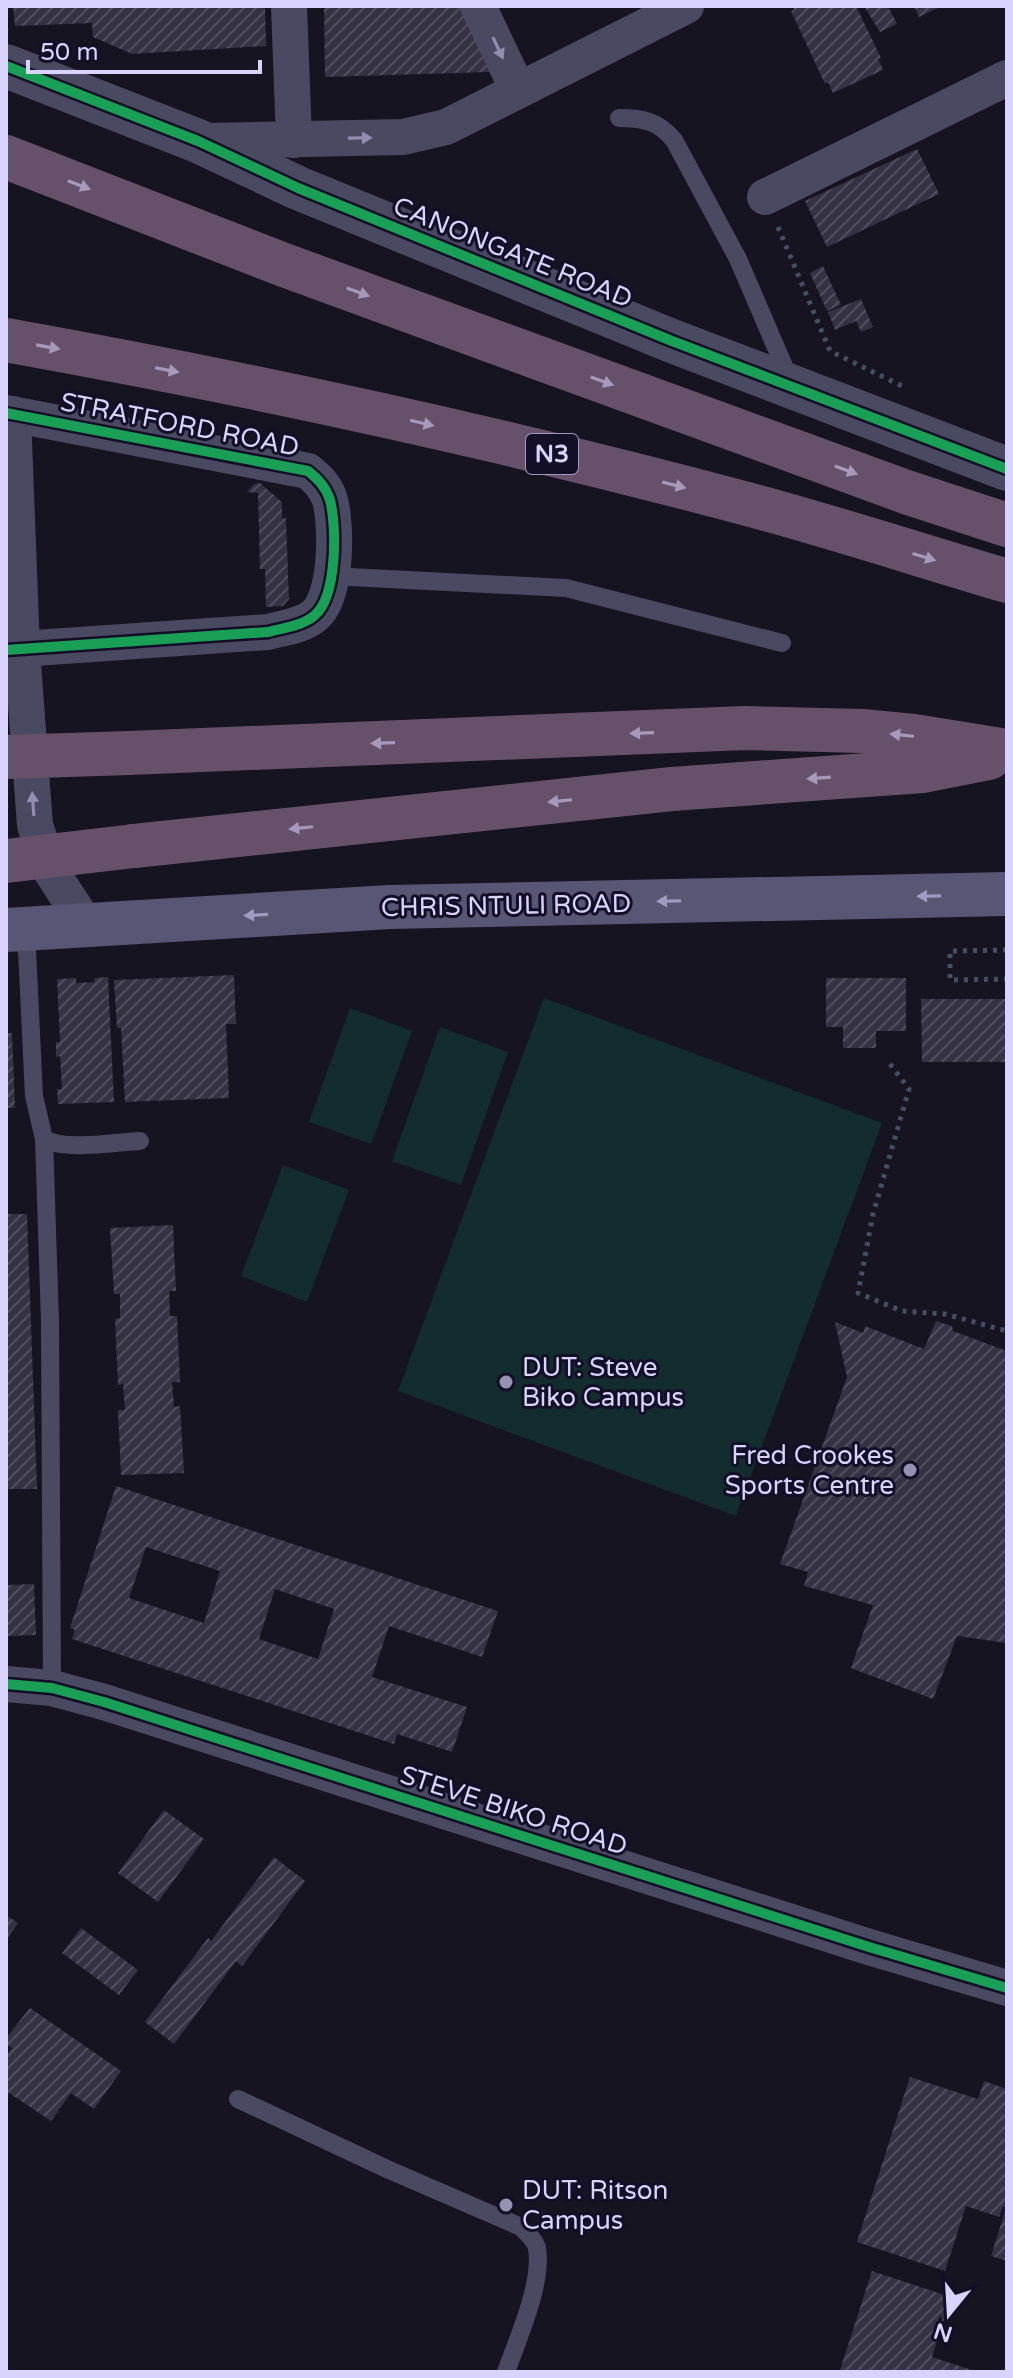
<svg xmlns="http://www.w3.org/2000/svg" width="1013" height="2378" viewBox="0 0 1013 2378" font-family="'Varela Round',sans-serif">
  <style>
    .park { fill: #132c2d }
    .building { fill: url(#building-hatch); fill-rule: evenodd }
    .lines { fill: none; stroke-linecap: round; stroke-linejoin: round }
    .path { stroke: #44505f; stroke-width: 5; stroke-dasharray: 4 6; stroke-linecap: butt }
    .service { stroke: #4a4962; stroke-width: 18 }
    .minor { stroke: #4a4962; stroke-width: 36 }
    .tertiary { stroke: #4a4962; stroke-width: 44 }
    .secondary { stroke: #575674; stroke-width: 44 }
    .motorway { stroke: #67516a; stroke-width: 44 }
    .motorway-bridge { stroke: #67516a; stroke-width: 44 }
    .cycleway-casing { stroke: #130f26; stroke-width: 15 }
    .cycleway { stroke: #1a9f57; stroke-width: 10 }
    .oneway { fill: #928eb0 }
    .oneway2 { fill: #a699bc }
    .oneway3 { fill: #9e9bc0 }
    .poi-dot { fill: #9591b1; stroke: #130f26; stroke-width: 3 }
    .labels { text-anchor: middle; stroke-width: 6; stroke-linejoin: round; paint-order: stroke }
    .shield { fill: #130f26; stroke: #9e99be; stroke-width: 2 }
    .shield-label { font-size: 24px; font-weight: bold; fill: #d9d4ff }
    .street-label { font-size: 26px; fill: #d9d4ff; stroke: #130f26 }
    .poi-label { font-size: 26px; fill: #d9d4ff; stroke: #130f26; text-anchor: start }
  </style>
  <defs>
    <pattern id="building-hatch" width="6" height="6" patternUnits="userSpaceOnUse" patternTransform="scale(2)"><rect width="6" height="6" fill="#343243"/><path d="M-1 1l2-2M0 6l6-6M5 7l2-2" fill="none" stroke="#514f5f"/></pattern>
  </defs>
  <rect width="100%" height="100%" fill="#161421"/>
  <g class="park">
    <polygon points="544,998 882,1123 736,1516 398,1391"/>
    <polygon points="350,1008 412,1031 371,1144 309,1122"/>
    <polygon points="440,1027 508,1052 461,1185 392,1161"/>
    <polygon points="283,1165 349,1190 307,1302 241,1276"/>
  </g>
  <g class="building">
    <polygon points="13,6 265,6 266,46 132,54 93,37 92,23 15,26"/>
    <polygon points="324,6 460,6 490,72 325,77"/>
    <polygon points="792,6 856,6 881,58 878,59 883,70 833,93 828,82 825,84 791,11 794,10"/>
    <polygon points="864,6 888,6 897,24 880,32"/>
    <polygon points="914,6 942,6 919,17"/>
    <polygon points="917,149 939,194 827,247 805,201"/>
    <polygon points="823,266 841,305 827,311 810,273"/>
    <polygon points="861,299 873,327 861,332 856,321 835,330 828,312"/>
    <polygon points="260,483 282,502 282,519 286,518 289,599 283,606 266,607 265,569 260,569 258,493 247,492 254,484"/>
    <polygon points="234,975 236,1024 226,1024 229,1098 125,1102 121,1028 117,1028 114,980"/>
    <polygon points="108,977 114,1102 58,1104 57,1089 62,1089 60,1056 56,1057 56,1042 60,1042 57,979 76,978 76,983 95,982 94,978"/>
    <polygon points="826,978 906,978 906,1031 876,1031 876,1048 843,1048 843,1027 826,1027"/>
    <polygon points="921,999 1007,999 1007,1062 922,1062"/>
    <polygon points="6,1033 12,1033 15,1108 6,1108"/>
    <polygon points="6,1214 27,1214 37,1489 6,1489"/>
    <polygon points="173,1225 176,1291 169,1291 170,1316 177,1316 180,1382 172,1382 174,1407 180,1406 184,1473 121,1475 118,1410 125,1410 123,1384 118,1385 115,1319 120,1318 120,1294 114,1294 110,1228"/>
    <polygon points="936,1321 952,1326 953,1331 1007,1351 1007,1643 957,1636 933,1699 851,1668 873,1605 804,1586 808,1572 780,1564 847,1377 835,1322 863,1333 865,1326 924,1349"/>
    <path d="M 116,1486 L 498,1611 L 482,1657 L 389,1626 L 372,1677 L 467,1707 L 452,1752 L 397,1734 L 394,1744 L 72,1639 L 75,1630 L 70,1628 ZM 146,1547 L 220,1571 L 204,1623 L 129,1598 ZM 275,1589 L 334,1609 L 318,1659 L 259,1639 Z"/>
    <polygon points="34,1584 36,1635 6,1636 6,1585"/>
    <polygon points="164,1810 204,1839 158,1902 118,1873"/>
    <polygon points="274,1857 305,1881 242,1966 236,1961 174,2044 145,2022 208,1938 211,1941"/>
    <polygon points="6,1915 18,1923 6,1940"/>
    <polygon points="81,1928 138,1970 119,1995 62,1953"/>
    <polygon points="30,2008 121,2071 94,2109 71,2093 51,2121 6,2091 6,2056 12,2048 6,2044 6,2038"/>
    <polygon points="910,2077 978,2099 984,2081 1007,2089 1007,2208 1003,2206 999,2217 966,2206 945,2271 857,2242"/>
    <polygon points="1006,2208 1007,2208 1007,2261 991,2256"/>
    <polygon points="872,2271 951,2297 932,2357 978,2372 843,2372 840,2370"/>
  </g>
  <g class="lines">
    <g class="path">
      <polyline points="778,227 830,351 902,386"/>
      <polyline points="1007,950 950,951 950,980 1007,979"/>
      <polyline points="890,1064 909,1089 873,1214 858,1293 902,1311 945,1314 1007,1331"/>
    </g>
    <g class="service">
      <path d="M 619,118 C 643,118 658,121 674,140 L 738,259 L 790,380"/>
      <polyline points="330,576 566,588 782,643"/>
      <path d="M 26,929 L 34,1096 L 44,1139 C 65,1151 116,1142 140,1141"/>
      <polyline points="44,1139 50,1321 52,1688"/>
      <path d="M 238,2099 L 387,2169 L 521,2227 C 527,2233 535,2240 537,2248 C 543,2283 518,2338 506,2372"/>
    </g>
    <g class="minor">
      <polyline points="289,6 294,140"/>
      <polyline points="478,6 518,90"/>
      <polyline points="201,141 403,137 446,127 686,6"/>
      <polyline points="765,197 1007,78"/>
      <path d="M 6,413 L 308,471 C 318,479 326,487 330,500 C 337,527 337,596 315,615 C 303,626 282,628 268,632 L 6,650"/>
      <polyline points="13,414 22,650 35,825 49,868 86,925"/>
      <polyline points="6,1684 52,1688 104,1702 869,1947 1007,1988"/>
    </g>
    <polyline class="tertiary" points="6,66 198,141 298,188 672,341 1007,469"/>
    <polyline class="secondary" points="6,930 390,907 1007,894"/>
    <g class="motorway">
      <polyline points="6,157 284,265 906,492 1007,525"/>
      <path d="M 6,340 C 257,385 505,439 751,505 C 837,528 922,556 1007,581"/>
      <polyline points="129,753 745,728 862,731 914,736 1007,751"/>
      <polyline points="134,846 672,789 923,771 989,758"/>
    </g>
    <g class="motorway-bridge">
      <polyline points="6,757 129,753"/>
      <polyline points="6,861 134,846"/>
    </g>
    <g class="cycleway-casing">
      <g id="cycleway">
        <polyline points="6,66 198,141 298,188 672,341 1007,469"/>
        <path d="M 6,413 L 308,471 C 318,479 326,487 330,500 C 337,527 337,596 315,615 C 303,626 282,628 268,632 L 6,650"/>
        <polyline points="6,1684 52,1688 104,1702 869,1947 1007,1988"/>
      </g>
    </g>
    <use href="#cycleway" class="cycleway"/>
  </g>
  <defs><path id="oneway-solid" d="M-6-.8H1V-3.2L6.5 0L1 3.2V.8H-6Z" transform="scale(2)"/></defs>
  <g class="oneway">
    <use href="#oneway-solid" transform="translate(498 48) rotate(65)"/>
    <use href="#oneway-solid" transform="translate(360 138) rotate(-1)"/>
    <use href="#oneway-solid" transform="translate(33 804) rotate(-94)"/>
  </g>
  <g class="oneway2">
    <use href="#oneway-solid" transform="translate(79 185) rotate(21)"/>
    <use href="#oneway-solid" transform="translate(358 292) rotate(20)"/>
    <use href="#oneway-solid" transform="translate(48 347) rotate(10)"/>
    <use href="#oneway-solid" transform="translate(167 370) rotate(11)"/>
    <use href="#oneway-solid" transform="translate(602 381) rotate(20)"/>
    <use href="#oneway-solid" transform="translate(422 423) rotate(13)"/>
    <use href="#oneway-solid" transform="translate(846 470) rotate(20)"/>
    <use href="#oneway-solid" transform="translate(674 485) rotate(14)"/>
    <use href="#oneway-solid" transform="translate(924 557) rotate(17)"/>
    <use href="#oneway-solid" transform="translate(642 733) rotate(178)"/>
    <use href="#oneway-solid" transform="translate(902 735) rotate(-174)"/>
    <use href="#oneway-solid" transform="translate(383 743) rotate(178)"/>
    <use href="#oneway-solid" transform="translate(819 778) rotate(176)"/>
    <use href="#oneway-solid" transform="translate(560 801) rotate(174)"/>
    <use href="#oneway-solid" transform="translate(301 828) rotate(174)"/>
  </g>
  <g class="oneway3">
    <use href="#oneway-solid" transform="translate(929 896) rotate(179)"/>
    <use href="#oneway-solid" transform="translate(669 901) rotate(179)"/>
    <use href="#oneway-solid" transform="translate(256 915) rotate(177)"/>
  </g>
  <g class="poi-dot">
    <circle cx="506" cy="1382" r="8"/>
    <circle cx="910" cy="1470" r="8"/>
    <circle cx="506" cy="2205" r="8"/>
  </g>
  <g class="labels">
    <rect class="shield" x="526" y="434" width="52" height="40" rx="6"/>
    <g class="shield-label">
      <text x="552" y="462">N3</text>
    </g>
    <g class="street-label">
      <text transform="translate(513 252) rotate(22)" y="9">CANONGATE ROAD</text>
      <text transform="translate(180 424) rotate(11)" y="9">STRATFORD ROAD</text>
      <text transform="translate(506 905) rotate(-1)" y="9">CHRIS NTULI ROAD</text>
      <text transform="translate(514 1810) rotate(18)" y="9">STEVE BIKO ROAD</text>
    </g>
    <g class="poi-label">
      <text x="522" y="1376">DUT: Steve<tspan x="522" dy="30">Biko Campus</tspan></text>
      <text x="894" y="1464" text-anchor="end">Fred Crookes<tspan x="894" dy="30">Sports Centre</tspan></text>
      <text x="522" y="2199">DUT: Ritson<tspan x="522" dy="30">Campus</tspan></text>
    </g>
  </g>
  <rect width="1013" height="2378" fill="none" stroke="#d9d4ff" stroke-width="16"/>
  <g transform="translate(949 2314) rotate(198)" stroke="#130f26" stroke-width="6" paint-order="stroke">
  <path d="M0-6L14 30L0 20L-14 30Z" fill="#d9d4ff"/>
  <text y="-12" font-size="22" font-weight="bold" text-anchor="middle" fill="#d9d4ff">N</text>
  </g>
  <path d="M28 60v12h232v-12" fill="none" stroke="#d9d4ff" stroke-width="4"/>
  <text x="40" y="60" font-size="24" fill="#d9d4ff" stroke="#130f26" stroke-width="6" paint-order="stroke">50 m</text>
</svg>
